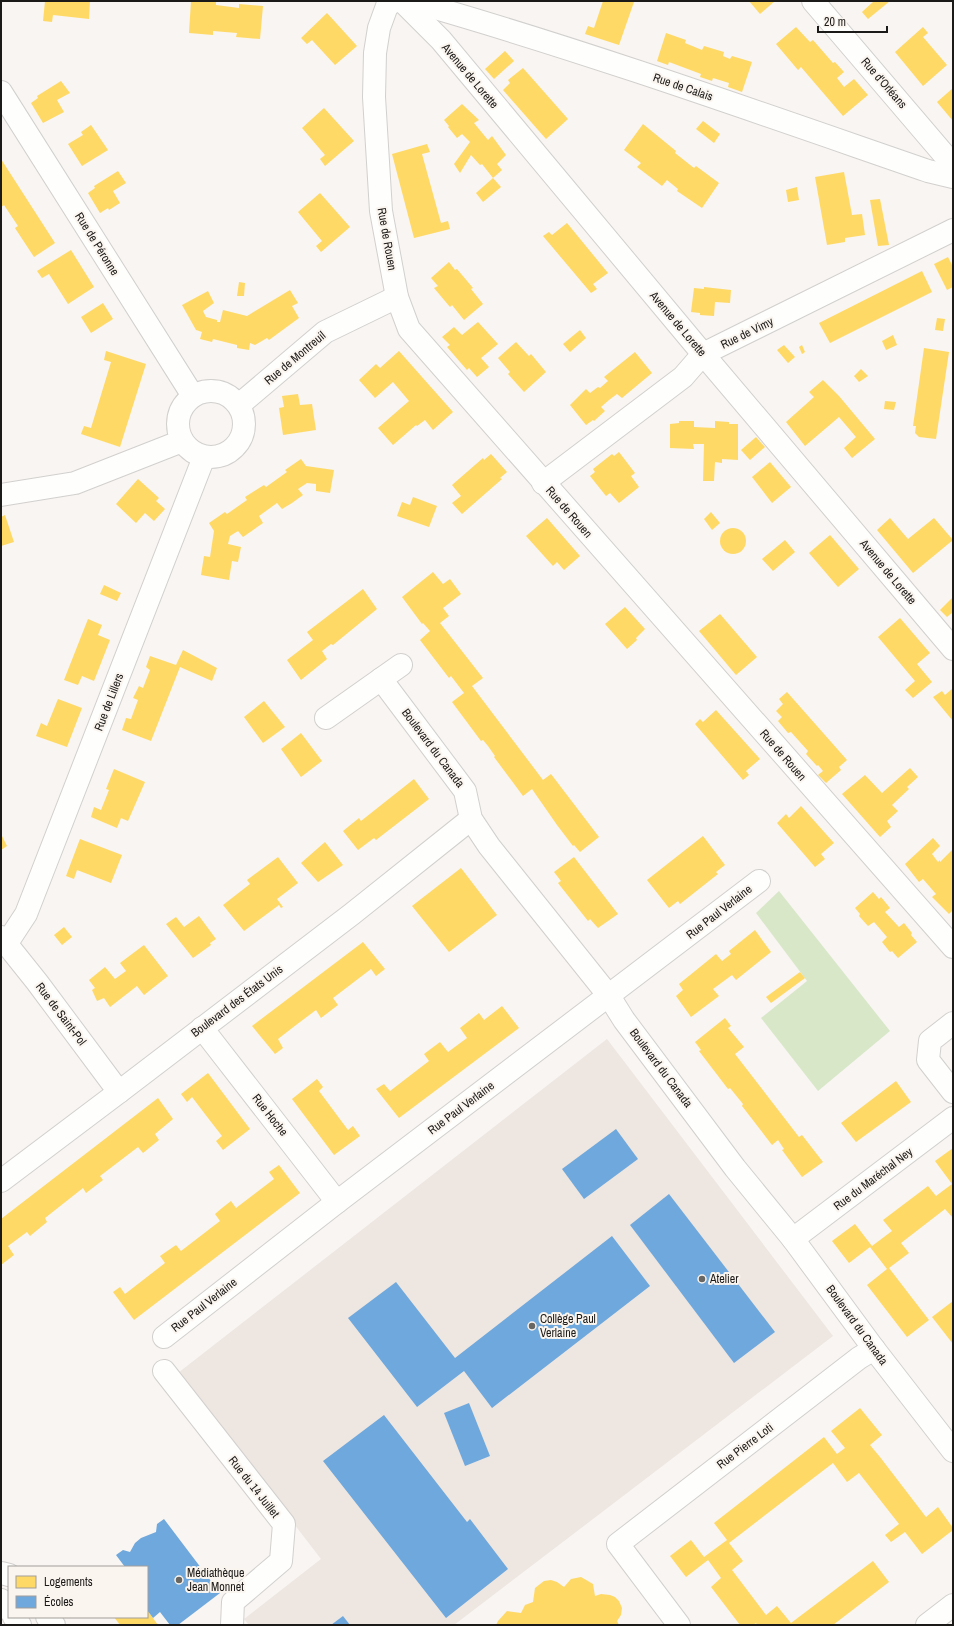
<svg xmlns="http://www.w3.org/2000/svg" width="954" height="1626" viewBox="0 0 954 1626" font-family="'Archivo Narrow',sans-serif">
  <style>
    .built { fill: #eee6e0 }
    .green { fill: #d9e7c9 }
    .homes { fill: #ffd966 }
    .schools { fill: #6fa8dc }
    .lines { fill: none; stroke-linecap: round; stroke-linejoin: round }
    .minor-casing { stroke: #d2d0ce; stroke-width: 24 }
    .tertiary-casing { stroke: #d2d0ce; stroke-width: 24 }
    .minor { stroke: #fefefd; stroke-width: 22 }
    .tertiary { stroke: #fefefd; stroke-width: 22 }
    .poi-dot { fill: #696764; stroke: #fbf5ef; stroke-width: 1.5 }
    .labels { text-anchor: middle; stroke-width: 4; stroke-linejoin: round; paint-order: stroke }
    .street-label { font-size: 12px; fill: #1c1a18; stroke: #fbf5ef }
    .poi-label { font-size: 12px; fill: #1c1a18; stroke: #fbf5ef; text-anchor: start }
  </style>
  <rect width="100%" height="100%" fill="#f8f5f2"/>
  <polygon class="built" points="607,1039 833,1336 454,1625 249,1625 244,1619 321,1559 178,1373"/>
  <polygon class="green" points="779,891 890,1031 818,1091 761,1018 807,981 756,913"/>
  <g class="homes">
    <polygon points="45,1 90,1 89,19 53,15 52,22 43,21"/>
    <polygon points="191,1 216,2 216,5 239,8 239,4 263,6 260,39 236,37 237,33 213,31 213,35 189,33"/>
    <polygon points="603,1 630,1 634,2 619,45 585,34 588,26 594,28"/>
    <polygon points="749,1 775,1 760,14"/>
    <polygon points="874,1 890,1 868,19 862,12"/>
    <polygon points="327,13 357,46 335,65 312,40 307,44 301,38"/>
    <polygon points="796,27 810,42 813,40 833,63 835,62 844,72 837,78 844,87 854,79 868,95 843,116 801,67 798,70 776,44"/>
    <polygon points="923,27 928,33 923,37 947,65 923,86 895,52"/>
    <polygon points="666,33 686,40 685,43 702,50 704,46 724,52 723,56 730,59 732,56 752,62 742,92 728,87 729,83 713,78 712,81 700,77 701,74 669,62 668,65 657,61"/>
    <polygon points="505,51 514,61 494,79 485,69"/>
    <polygon points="523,68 568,119 546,139 503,90 510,83 508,80"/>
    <polygon points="61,81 70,93 57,100 64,112 43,123 31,103 38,98 37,96"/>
    <polygon points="953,88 953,121 937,102"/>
    <polygon points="462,104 479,120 474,123 488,140 492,136 506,155 497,164 502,170 493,178 482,164 480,165 471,155 460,173 454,164 470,142 462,134 457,138 448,127 449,126 444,120"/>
    <polygon points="324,108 354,141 325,166 320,159 325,155 302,128"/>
    <polygon points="703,121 720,134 714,143 696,129"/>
    <polygon points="643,124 676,151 675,153 694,168 696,166 719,183 702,208 677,191 678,189 667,180 662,186 637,167 641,163 624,150"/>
    <polygon points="91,125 108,150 82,166 68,144 83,135 81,132"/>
    <polygon points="427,144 430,152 422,154 441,223 448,221 450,229 414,238 392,154"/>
    <polygon points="1,159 55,243 34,257 15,228 18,226 4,205 1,207"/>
    <polygon points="118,171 126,183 113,191 120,203 109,210 108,208 100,213 88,193 95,188 94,186"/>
    <polygon points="844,172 852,215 862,214 865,235 845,238 845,242 827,245 815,177"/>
    <polygon points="493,178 501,187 483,202 476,193"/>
    <polygon points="797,187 799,200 788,202 786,190"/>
    <polygon points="320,193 350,227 321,252 316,246 322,241 298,212"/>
    <polygon points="880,199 889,245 878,246 870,200"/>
    <polygon points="567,223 608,273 593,284 597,289 591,293 543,236 549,232 552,235"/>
    <polygon points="71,250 94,287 68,304 49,274 42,278 37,271"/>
    <polygon points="948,257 953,267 953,287 947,290 934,264"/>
    <polygon points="449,262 455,270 457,269 473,288 471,289 483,304 464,320 452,305 450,307 434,288 438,286 431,278"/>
    <polygon points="922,271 932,292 830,343 819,323"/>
    <polygon points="239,282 245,283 244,296 237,296"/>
    <polygon points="704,287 731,290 730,303 715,302 714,316 700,315 700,313 691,312 694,288 704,289"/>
    <polygon points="290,290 298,303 292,306 299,318 269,340 267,338 255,345 250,343 249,350 237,348 237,345 213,339 212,342 200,339 202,332 196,330 182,305 208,291 214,303 203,311 206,317 217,320 217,322 220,322 223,310 247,316"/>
    <polygon points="103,303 113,319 91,333 81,317"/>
    <polygon points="937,318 945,319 943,331 935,330"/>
    <polygon points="478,322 498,344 481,358 489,367 477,377 469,368 467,370 447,347 450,345 442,337 454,327 462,335"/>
    <polygon points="580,330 586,338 570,352 563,344"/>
    <polygon points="893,335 897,345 886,350 882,341"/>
    <polygon points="516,342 529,356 531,354 546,372 524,392 508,374 510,372 498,358"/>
    <polygon points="784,345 795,357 788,363 777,350"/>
    <polygon points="802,345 805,352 802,354 799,347"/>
    <polygon points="924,348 949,352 936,439 919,437 915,433 916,426 913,426"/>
    <polygon points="106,351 146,364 120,447 81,434 84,426 91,428 111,362 104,360"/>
    <polygon points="399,351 453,412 433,430 425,420 417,426 416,425 393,445 378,428 409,401 393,382 375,398 359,380 376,364 380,368"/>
    <polygon points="635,352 652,373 622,398 617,394 609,400 601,407 605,411 594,421 593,420 586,425 570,405 586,389 590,393 598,387 600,388 608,381 604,377"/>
    <polygon points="861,369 868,376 859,382 854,376"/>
    <polygon points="823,380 839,396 875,439 852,458 844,448 856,437 839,417 805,446 786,422 814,397 809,392"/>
    <polygon points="298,394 300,405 312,404 316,430 283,435 279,408 284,407 282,396"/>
    <polygon points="885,401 896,402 894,410 884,409"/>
    <polygon points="679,421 694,421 694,427 715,428 715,421 729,422 729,424 738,424 738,460 722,459 722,463 715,462 714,481 703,481 704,444 693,444 694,449 670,448 670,424 679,423"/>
    <polygon points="756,437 765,447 750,460 741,450"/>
    <polygon points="619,452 635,473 631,476 639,487 619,503 610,493 606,496 590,476 595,472 593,469 612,454 614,456"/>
    <polygon points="491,454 507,472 500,478 502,479 462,514 452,503 461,496 452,485 483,458 484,460"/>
    <polygon points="301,459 306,466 334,470 330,493 316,491 316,484 307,483 298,489 303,495 292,503 282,509 277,503 259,516 263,523 243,537 238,531 230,536 228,544 241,547 238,562 232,561 229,580 201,575 204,556 210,557 214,531 209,523 225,512 227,514 247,500 245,497 264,485 266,487 287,472 285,470"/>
    <polygon points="770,462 791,487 772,503 752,477"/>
    <polygon points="138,479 159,498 156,501 165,509 154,521 145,513 136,523 116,504"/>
    <polygon points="413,497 437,506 429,527 397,516 402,502 410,505"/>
    <polygon points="711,512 720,523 712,530 704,519"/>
    <polygon points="5,515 14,542 1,546 1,517"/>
    <polygon points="547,518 580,556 564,570 557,562 553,566 526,536"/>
    <polygon points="890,518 908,539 934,518 953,540 913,573 877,530"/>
    <circle cx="733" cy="541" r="13"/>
    <polygon points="830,535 859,569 838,587 809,553"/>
    <polygon points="785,540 795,552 773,571 762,559"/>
    <polygon points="433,572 443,584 450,579 461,594 443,608 449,616 440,623 483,678 472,686 543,780 551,774 599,837 580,852 574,845 573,846 557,825 532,789 523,796 494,757 495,756 488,746 483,740 481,741 452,702 464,693 451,676 449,678 420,640 430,631 423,623 422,624 402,597"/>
    <polygon points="104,585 121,593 117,601 100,594"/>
    <polygon points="363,589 377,609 333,645 331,644 322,651 327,659 301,680 287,660 313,640 307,632"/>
    <polygon points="953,597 953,612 947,617 940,610"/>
    <polygon points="625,607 645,629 636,638 637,640 627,649 605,624"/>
    <polygon points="720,614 757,657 736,675 699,631"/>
    <polygon points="900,618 930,653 917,664 932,682 913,698 905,690 915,681 878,637"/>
    <polygon points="88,619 102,625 98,635 110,640 94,681 82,676 78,685 64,680"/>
    <polygon points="183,650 217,668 212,681 180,667 151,741 122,730 126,718 131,719 138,700 133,698 139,686 143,688 150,670 146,667 150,656 176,665"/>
    <polygon points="953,688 953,721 933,697 942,691 945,695"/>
    <polygon points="787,692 847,760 839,767 841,770 826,783 818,775 823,771 818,765 817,766 806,754 808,751 791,732 788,733 778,721 782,717 776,711 783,704 779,699"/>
    <polygon points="58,699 82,708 67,747 36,736 41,723 47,726"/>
    <polygon points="264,701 285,727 263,743 244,717"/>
    <polygon points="716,710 760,759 746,771 749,775 743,780 695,724 700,719 703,722"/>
    <polygon points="301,733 322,761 301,777 281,749"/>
    <polygon points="910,768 918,777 907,787 909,789 892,805 898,811 887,821 891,827 880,837 842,794 865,775 882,793"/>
    <polygon points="114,769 145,782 128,821 121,818 117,828 91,817 94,807 101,810 109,790 106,789"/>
    <polygon points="414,779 429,799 376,840 374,838 358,850 343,831 359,818 361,821"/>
    <polygon points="801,806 834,843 821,854 825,859 815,867 777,823 786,814 789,818"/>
    <polygon points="1,834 7,846 1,850"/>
    <polygon points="703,836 725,865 716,872 718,874 680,904 678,901 669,908 647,880"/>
    <polygon points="933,838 940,846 932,854 938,862 940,860 940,862 953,849 953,910 949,914 932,897 936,894 923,879 919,882 905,864"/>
    <polygon points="80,839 122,855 111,883 77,870 74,879 66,876"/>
    <polygon points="325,842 343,865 318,882 301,863"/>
    <polygon points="278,857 298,883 277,899 283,907 281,908 279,905 244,931 223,905 250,884 247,880"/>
    <polygon points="574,857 618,914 598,928 590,919 588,921 558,883 561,881 554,872"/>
    <polygon points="461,868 497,915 449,952 412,906"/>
    <polygon points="873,892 879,899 881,897 890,908 885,912 899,927 904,923 912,933 911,935 917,942 898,958 892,951 890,952 882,942 887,937 874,922 868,926 859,916 860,914 855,908"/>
    <polygon points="199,916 216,939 210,943 211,945 193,958 166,924 176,917 184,927"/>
    <polygon points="64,927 72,937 62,945 54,935"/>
    <polygon points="755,930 771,952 736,980 732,975 713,989 719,996 691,1017 676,996 683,990 679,984 716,954 722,961 731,954 729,951"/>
    <polygon points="363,942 385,969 376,976 371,969 333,998 338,1005 321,1018 316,1010 296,1025 278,1039 283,1048 275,1054 252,1026"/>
    <polygon points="144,945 168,976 144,995 137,986 110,1007 104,998 97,1001 92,990 95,988 89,980 105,967 115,979 126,971 120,963"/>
    <polygon points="800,972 805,978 771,1003 766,997"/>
    <polygon points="502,1006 519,1028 399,1118 376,1089 384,1084 390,1091 429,1061 424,1054 440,1042 448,1052 467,1038 460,1028 479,1013 484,1020"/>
    <polygon points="725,1018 731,1026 728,1028 744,1047 735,1054 799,1137 802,1135 823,1162 802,1177 782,1150 784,1149 778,1140 772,1145 742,1106 743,1104 730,1088 728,1089 699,1051 701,1050 695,1042"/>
    <polygon points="208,1073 250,1129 223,1150 216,1141 222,1136 208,1118 192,1097 187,1102 181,1094"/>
    <polygon points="317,1079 323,1087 319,1091 348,1130 353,1126 360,1136 334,1155 292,1099"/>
    <polygon points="896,1081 911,1102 856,1142 841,1123"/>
    <polygon points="158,1098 173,1119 155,1134 159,1140 143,1153 138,1147 100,1176 103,1180 86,1193 83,1188 45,1218 47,1222 30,1236 27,1232 8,1246 14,1255 1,1265 1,1219"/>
    <polygon points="953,1148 953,1218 945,1209 901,1243 909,1253 889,1268 929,1320 907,1337 867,1285 887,1269 870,1247 849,1263 832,1241 855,1224 872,1246 892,1231 883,1220 928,1186 936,1196 952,1184 935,1161"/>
    <polygon points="279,1165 300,1193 134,1320 113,1292 120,1287 125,1294 165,1263 160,1256 176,1245 181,1251 220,1221 215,1214 222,1208 231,1201 236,1208 274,1179 269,1172"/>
    <polygon points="953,1301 953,1344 932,1317"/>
    <polygon points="860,1408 882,1435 870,1445 880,1457 926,1517 938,1507 953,1528 953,1530 922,1554 905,1532 891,1542 885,1535 899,1524 859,1473 847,1482 833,1463 729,1543 743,1561 732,1570 766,1615 777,1606 791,1623 873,1561 889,1582 833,1625 757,1625 756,1623 753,1625 740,1625 711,1587 721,1578 708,1560 686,1577 670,1556 691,1540 704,1557 727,1540 714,1523 824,1437 837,1454 845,1448 831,1431"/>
    <polygon points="581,1577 593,1584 595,1596 601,1594 610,1595 615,1597 619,1601 622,1608 621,1615 617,1621 619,1625 496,1625 498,1621 507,1611 521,1613 525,1605 533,1602 535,1588 544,1581 551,1580 557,1582 564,1587 571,1579"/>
    <polygon points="147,1610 158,1625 120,1625 114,1617 147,1617"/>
  </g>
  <g class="schools">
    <polygon points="616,1129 638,1159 584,1199 562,1169"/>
    <polygon points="669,1194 775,1332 734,1363 630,1225"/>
    <polygon points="612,1236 650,1286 492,1408 464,1371 417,1407 348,1318 396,1282 455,1358"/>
    <polygon points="469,1403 490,1456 465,1466 444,1413"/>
    <polygon points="384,1415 467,1522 470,1519 508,1569 446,1618 323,1461"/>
    <polygon points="164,1519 220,1593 178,1625 170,1625 160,1612 153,1618 147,1610 147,1567 125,1567 116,1555 123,1550 130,1552 135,1543 141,1538 156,1532 157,1524"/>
    <polygon points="343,1616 350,1625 331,1625"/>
  </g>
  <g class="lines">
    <g class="minor-casing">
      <g id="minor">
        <polyline points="394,1 387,6 379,28 375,53 374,97 381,211 397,297 409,329 953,947"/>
        <polyline points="402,1 441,40 703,354 953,649"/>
        <path d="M 411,1 C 586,51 757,112 928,171 L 953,177"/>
        <polyline points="813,1 953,165"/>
        <polyline points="1,92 193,396"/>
        <circle cx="211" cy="424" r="33"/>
        <polyline points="239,405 325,332 397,297"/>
        <polyline points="543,483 683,377 703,354 953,230"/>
        <polyline points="1,495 75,483 182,441"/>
        <polyline points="381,679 465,791 471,819 489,846 609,996 624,1020 735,1168 793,1239 874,1349 953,1451"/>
        <polyline points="326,718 401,665"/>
        <polyline points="7,943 26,914 204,457"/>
        <polyline points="953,1023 930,1041 928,1060 953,1092"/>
        <polyline points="202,1028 337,1202"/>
        <polyline points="119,1092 352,914 471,819"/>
        <polyline points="793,1239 953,1118"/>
        <polyline points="164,1337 337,1202 759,881"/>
        <polyline points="164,1371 284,1524 281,1561 233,1602 232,1625"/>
        <polyline points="679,1625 618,1544 859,1358 874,1349"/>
        <polyline points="927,1625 953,1605"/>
      </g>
    </g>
    <g class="tertiary-casing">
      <g id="tertiary">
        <polyline points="1,937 37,982 119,1092 1,1181"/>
        <polyline points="1,1573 9,1575"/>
        <polyline points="1,1600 9,1610"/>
        <polyline points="14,1617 20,1625"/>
        <polyline points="47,1617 54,1625"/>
      </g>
    </g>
    <use href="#minor" class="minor"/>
    <use href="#tertiary" class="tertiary"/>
  </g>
  <g class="poi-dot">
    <circle cx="702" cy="1279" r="4"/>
    <circle cx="532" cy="1326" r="4"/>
    <circle cx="179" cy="1580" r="4"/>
  </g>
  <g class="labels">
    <g class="street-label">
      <text transform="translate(470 76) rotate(50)" y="4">Avenue de Lorette</text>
      <text transform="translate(884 83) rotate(49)" y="4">Rue d'Orléans</text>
      <text transform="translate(683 87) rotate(19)" y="4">Rue de Calais</text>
      <text transform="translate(387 239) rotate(80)" y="4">Rue de Rouen</text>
      <text transform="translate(97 244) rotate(58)" y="4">Rue de Péronne</text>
      <text transform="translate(678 324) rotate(50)" y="4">Avenue de Lorette</text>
      <text transform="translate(747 333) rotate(-26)" y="4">Rue de Vimy</text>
      <text transform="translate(295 358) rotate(-40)" y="4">Rue de Montreuil</text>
      <text transform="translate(569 512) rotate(49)" y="4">Rue de Rouen</text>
      <text transform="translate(888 572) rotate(50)" y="4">Avenue de Lorette</text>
      <text transform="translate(109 702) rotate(-69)" y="4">Rue de Lillers</text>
      <text transform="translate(433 748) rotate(53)" y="4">Boulevard du Canada</text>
      <text transform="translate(783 755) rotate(49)" y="4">Rue de Rouen</text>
      <text transform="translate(719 912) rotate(-38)" y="4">Rue Paul Verlaine</text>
      <text transform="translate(237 1001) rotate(-37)" y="4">Boulevard des États Unis</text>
      <text transform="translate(61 1014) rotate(53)" y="4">Rue de Saint-Pol</text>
      <text transform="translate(661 1068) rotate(53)" y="4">Boulevard du Canada</text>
      <text transform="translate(461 1108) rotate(-37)" y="4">Rue Paul Verlaine</text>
      <text transform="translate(270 1115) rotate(52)" y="4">Rue Hoche</text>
      <text transform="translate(873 1179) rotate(-37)" y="4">Rue du Maréchal Ney</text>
      <text transform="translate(204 1305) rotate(-38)" y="4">Rue Paul Verlaine</text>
      <text transform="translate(857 1325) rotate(54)" y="4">Boulevard du Canada</text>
      <text transform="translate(745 1446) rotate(-37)" y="4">Rue Pierre Loti</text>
      <text transform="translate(254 1487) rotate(52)" y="4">Rue du 14 Juillet</text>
    </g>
    <g class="poi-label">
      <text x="710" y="1283">Atelier</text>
      <text x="540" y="1323">Collège Paul<tspan x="540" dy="14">Verlaine</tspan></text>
      <text x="187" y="1577">Médiathèque<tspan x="187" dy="14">Jean Monnet</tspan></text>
    </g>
  </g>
  <rect width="954" height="1626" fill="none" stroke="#1c1a18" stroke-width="4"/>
  <rect x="8" y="1566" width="140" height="52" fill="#fbf5ef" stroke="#a29d99"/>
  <rect x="16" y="1576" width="20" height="12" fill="#ffd966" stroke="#a29d99"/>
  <text x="44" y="1586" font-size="12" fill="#1c1a18">Logements</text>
  <rect x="16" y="1596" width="20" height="12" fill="#6fa8dc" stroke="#a29d99"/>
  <text x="44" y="1606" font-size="12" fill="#1c1a18">Écoles</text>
  <path d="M818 26v6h69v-6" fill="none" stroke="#1c1a18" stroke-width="2"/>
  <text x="824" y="26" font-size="12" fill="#1c1a18" stroke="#fbf5ef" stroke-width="3" paint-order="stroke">20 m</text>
</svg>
